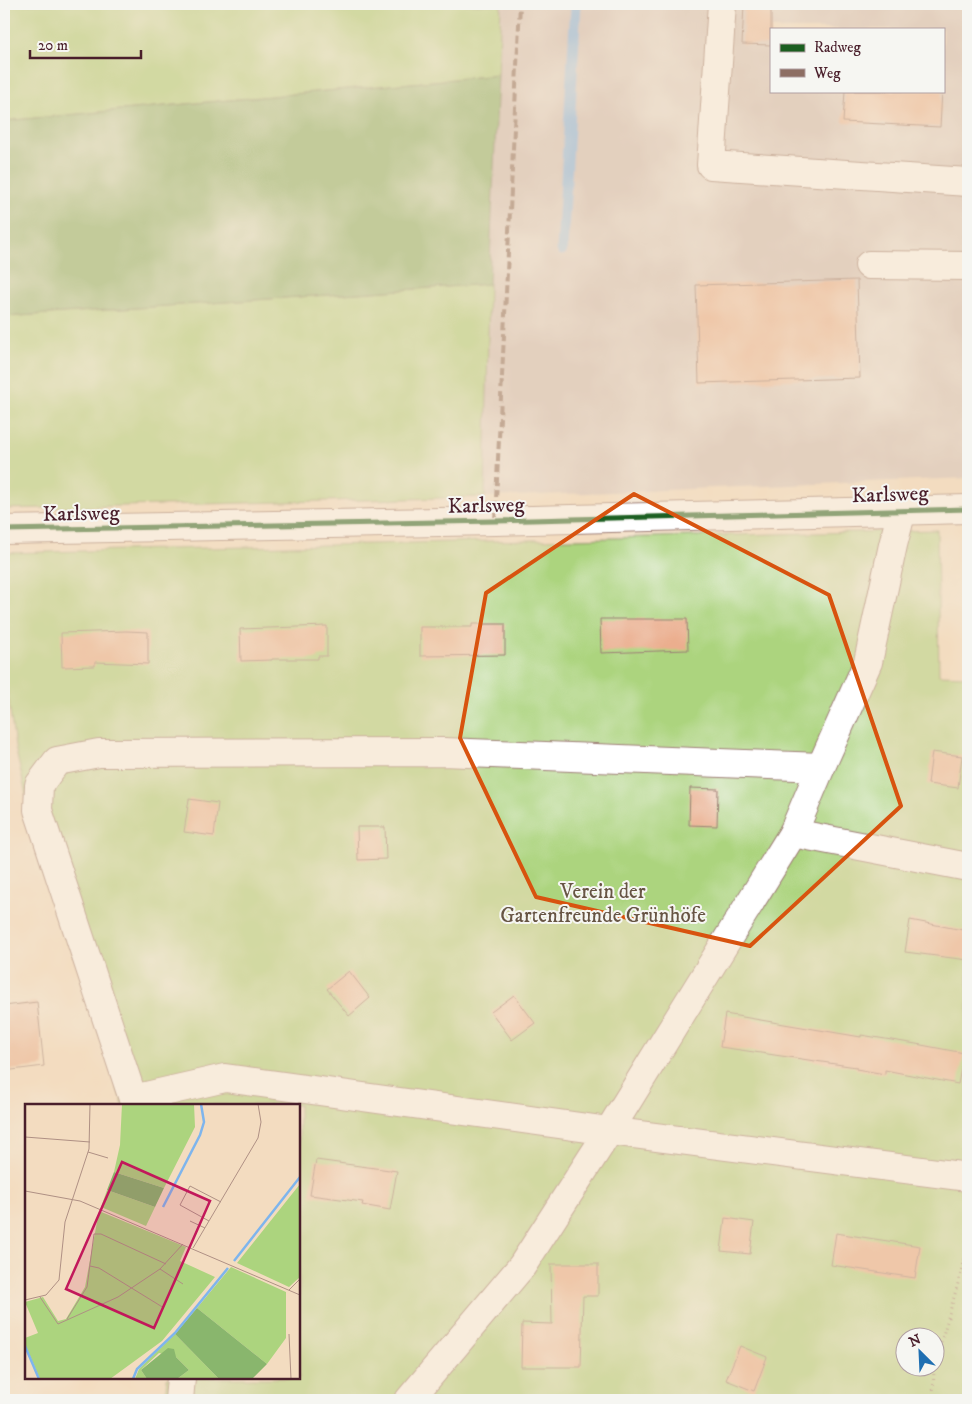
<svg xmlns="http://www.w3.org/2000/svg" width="972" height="1404" viewBox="0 0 972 1404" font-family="'IM FELL DW Pica',serif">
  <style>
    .industrial { fill: #d0c0bc; fill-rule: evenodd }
    .green { fill: #acd47e; stroke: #7b7a54; fill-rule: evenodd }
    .forest { fill: #89b66d; stroke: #6a6a4c }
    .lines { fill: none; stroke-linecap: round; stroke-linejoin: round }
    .stream { stroke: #7eb5ed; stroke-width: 11 }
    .building { fill: #ebae8e }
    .minor-casing { stroke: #9e7e76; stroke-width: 30 }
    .path { stroke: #9e7e76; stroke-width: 3; stroke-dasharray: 1 4; stroke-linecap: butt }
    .minor { stroke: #fff; stroke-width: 28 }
    .quiet { stroke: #8d6e63; stroke-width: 4; stroke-dasharray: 8 4; stroke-linecap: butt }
    .cycleway-casing { stroke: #f6f6f2; stroke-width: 8 }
    .cycleway { stroke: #1b5e20; stroke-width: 5 }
    .marked { fill: none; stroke: #d8530f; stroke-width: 4; stroke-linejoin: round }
    .labels { text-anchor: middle; stroke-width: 4; stroke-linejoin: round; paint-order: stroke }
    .street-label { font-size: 21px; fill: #4a1f2b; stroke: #f6f6f2 }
    .park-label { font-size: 21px; fill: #675544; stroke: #f6f6f2 }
    .inset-river { fill: none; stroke: #7eb5ed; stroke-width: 2.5 }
    .inset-road { fill: none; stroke: #af9084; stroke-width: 1 }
    .view { fill: #c2185b; fill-opacity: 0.15; stroke: #c2185b; stroke-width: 2.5 }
    .inset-edge { fill: none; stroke: #4a1f2b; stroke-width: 2.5 }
  </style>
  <rect width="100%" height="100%" fill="#f6f6f2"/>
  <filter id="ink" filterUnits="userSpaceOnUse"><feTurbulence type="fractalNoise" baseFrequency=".02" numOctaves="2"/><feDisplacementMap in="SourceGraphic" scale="10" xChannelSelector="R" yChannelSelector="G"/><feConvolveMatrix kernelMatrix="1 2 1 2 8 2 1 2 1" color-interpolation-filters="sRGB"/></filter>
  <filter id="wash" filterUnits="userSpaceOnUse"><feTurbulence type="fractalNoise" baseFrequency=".0096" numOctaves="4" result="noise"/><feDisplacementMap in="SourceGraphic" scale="20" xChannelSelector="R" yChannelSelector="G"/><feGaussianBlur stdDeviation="1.12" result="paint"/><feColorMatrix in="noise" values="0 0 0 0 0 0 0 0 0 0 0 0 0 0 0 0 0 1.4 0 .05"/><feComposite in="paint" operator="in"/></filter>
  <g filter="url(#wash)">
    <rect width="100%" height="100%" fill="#f3dcc0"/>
    <path class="industrial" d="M 501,4 L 968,4 L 968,478 L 485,497 L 489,284 ZM 771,29 L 943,29 L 943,91 L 771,91 Z"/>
    <g class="green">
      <polygon points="4,4 501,4 498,75 4,121"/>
      <polygon points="489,284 485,497 4,509 4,317"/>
      <path d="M 937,530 L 939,675 L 968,676 L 968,1400 L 165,1400 L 167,1378 L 299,1378 L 299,1105 L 123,1105 L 34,829 L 15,747 L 4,667 L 4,553 ZM 904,1336 L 934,1336 L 934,1366 L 904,1366 Z"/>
    </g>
    <polygon class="forest" points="498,75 489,284 4,317 4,121"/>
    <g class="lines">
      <polyline class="stream" points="562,250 576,4"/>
    </g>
    <g id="blocks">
      <g class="building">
        <polygon points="744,4 771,4 771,45 742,44"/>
        <polygon points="845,91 942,91 940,127 843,122"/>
        <polygon points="857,280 860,378 699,383 696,285"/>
        <polygon points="600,619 687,619 688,650 601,653"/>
        <polygon points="472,624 505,624 505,655 420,656 420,627 472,627"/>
        <polygon points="327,626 327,656 318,656 318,659 272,659 272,660 241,661 240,629"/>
        <polygon points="126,631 148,632 148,664 95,662 95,666 62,667 61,633"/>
        <polygon points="932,752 962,756 958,788 928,784"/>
        <polygon points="690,788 718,789 717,826 689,825"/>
        <polygon points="189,799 218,803 214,836 184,832"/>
        <polygon points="357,827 385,827 386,859 358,860"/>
        <polygon points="910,920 968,931 968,960 905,952"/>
        <polygon points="349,971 370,998 349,1016 327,989"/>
        <polygon points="514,995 535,1023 512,1040 491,1012"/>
        <polygon points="37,1002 44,1066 4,1071 4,1006"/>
        <polygon points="725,1014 861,1037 861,1035 916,1044 964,1053 958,1084 885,1070 885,1074 856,1069 856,1067 720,1047"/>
        <polygon points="316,1160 397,1171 390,1210 362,1205 363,1202 310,1195"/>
        <polygon points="725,1218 754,1222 750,1254 721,1251"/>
        <polygon points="836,1233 920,1246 915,1278 831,1265"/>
        <polygon points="551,1264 598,1264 598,1296 583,1296 581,1367 521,1367 522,1323 552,1324"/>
        <polygon points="740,1346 767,1357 754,1391 726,1380"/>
      </g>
    </g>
  </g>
  <g filter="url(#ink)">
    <use href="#blocks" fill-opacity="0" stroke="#9e7e76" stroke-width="1"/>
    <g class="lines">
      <g class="minor-casing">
        <g id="minor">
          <polyline points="722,4 711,165 968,182"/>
          <polyline points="869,265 968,266"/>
          <polyline points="4,530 495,521 968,509"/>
          <polyline points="793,833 968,867"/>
          <polyline points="133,1099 225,1078 609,1131 968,1177"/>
          <polyline points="135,1105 38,810 39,785 57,761 99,753 444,752 821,767"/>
          <polyline points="179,1400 181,1378"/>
          <polyline points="409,1400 522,1266 609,1131 793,833 821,767 868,662 893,545 902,510"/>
        </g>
      </g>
      <g class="path">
        <polyline points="934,1366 968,1249"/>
        <polyline points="933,1400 934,1366"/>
      </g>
      <use href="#minor" class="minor"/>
      <polyline class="quiet" points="495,521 520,4"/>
      <g class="cycleway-casing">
        <polyline id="cycleway" points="4,530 495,521 968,509"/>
      </g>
      <use href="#cycleway" class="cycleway"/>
    </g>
  </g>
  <path d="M0 0H972V1404H0ZM 634,494 L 829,595 L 901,806 L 750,946 L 536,897 L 460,738 L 486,593 Z" fill="#f3dcc0" fill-opacity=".55" fill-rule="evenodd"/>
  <path class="marked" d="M 634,494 L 829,595 L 901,806 L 750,946 L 536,897 L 460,738 L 486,593 Z"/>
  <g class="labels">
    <g class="street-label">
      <text transform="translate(890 494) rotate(-2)" y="7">Karlsweg</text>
      <text transform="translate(486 505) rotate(-1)" y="7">Karlsweg</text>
      <text transform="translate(81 513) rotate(-1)" y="7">Karlsweg</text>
    </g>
    <g class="park-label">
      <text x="603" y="898">Verein der<tspan x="603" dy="24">Gartenfreunde Grünhöfe</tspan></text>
    </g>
  </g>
  <g transform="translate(25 1104)">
    <rect width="275" height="275" fill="#f3dcc0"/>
    <path d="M 97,0 L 169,0 L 170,23 L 139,84 L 89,68 L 95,41 ZM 275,80 L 275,173 L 264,183 L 212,159 ZM 82,86 L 130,103 L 121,122 L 76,103 ZM 74,107 L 161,143 L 155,157 L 190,173 L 137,237 L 85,275 L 15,275 L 0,240 L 0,234 L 13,229 L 0,198 L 18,193 L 33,217 L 41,215 L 60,183 ZM 206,163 L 261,188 L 261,234 L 242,260 L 172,204 ZM 150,230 L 194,275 L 152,275 L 164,266 L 151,253 L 134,249 L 116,266 L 122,275 L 110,275 L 114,265 Z" fill="#acd47e"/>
    <path d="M 89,68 L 139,84 L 130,103 L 82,86 ZM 172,204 L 242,260 L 227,275 L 194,275 L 150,230 ZM 143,244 L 149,245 L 151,253 L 164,266 L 152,275 L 122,275 L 116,266 Z" fill="#89b66d"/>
    <path class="inset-river" d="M 138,103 L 175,31 L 179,18 L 176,0M 209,157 L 275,73M 0,242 L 14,275M 108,275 L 112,265 L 150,229 L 203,164"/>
    <path class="inset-road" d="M 0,33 L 65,38M 63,48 L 83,54M 0,87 L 55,97 L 275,191M 165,117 L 180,124M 184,117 L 155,101 L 165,82 L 196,98M 168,144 L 233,34 L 236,18 L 233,0M 65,162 L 74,164 L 139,204M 135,165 L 158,180M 264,186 L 275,175M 15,193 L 33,220 L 93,193 L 135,165 L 158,140M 0,196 L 21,191 L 34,176 L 40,118 L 64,45 L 65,0M 42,215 L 62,183 L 69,130 L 76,130 L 141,160M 264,230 L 266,275"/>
    <path class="view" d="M 97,58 L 185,97 L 129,224 L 41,185 Z"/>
    <rect width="275" height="275" class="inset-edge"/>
  </g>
  <rect width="972" height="1404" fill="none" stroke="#f6f6f2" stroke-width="20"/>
  <rect x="770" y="28" width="175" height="65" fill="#f6f6f2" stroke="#b1a0a2"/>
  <rect x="780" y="44" width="25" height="8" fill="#1b5e20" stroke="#b1a0a2"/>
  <text x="814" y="52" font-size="15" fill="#4a1f2b">Radweg</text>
  <rect x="780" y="69" width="25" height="8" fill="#8d6e63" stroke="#b1a0a2"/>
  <text x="814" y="78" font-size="15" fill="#4a1f2b">Weg</text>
  <g transform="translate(920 1352) rotate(336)"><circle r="24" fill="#f6f6f2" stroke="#b1a0a2"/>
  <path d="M0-4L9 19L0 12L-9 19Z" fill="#1f6fb2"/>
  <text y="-8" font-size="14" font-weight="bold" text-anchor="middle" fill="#4a1f2b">N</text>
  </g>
  <path d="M30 50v8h111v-8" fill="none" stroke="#4a1f2b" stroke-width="2.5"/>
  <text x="38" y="50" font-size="15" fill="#4a1f2b" stroke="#f6f6f2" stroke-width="4" paint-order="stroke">20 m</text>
</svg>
